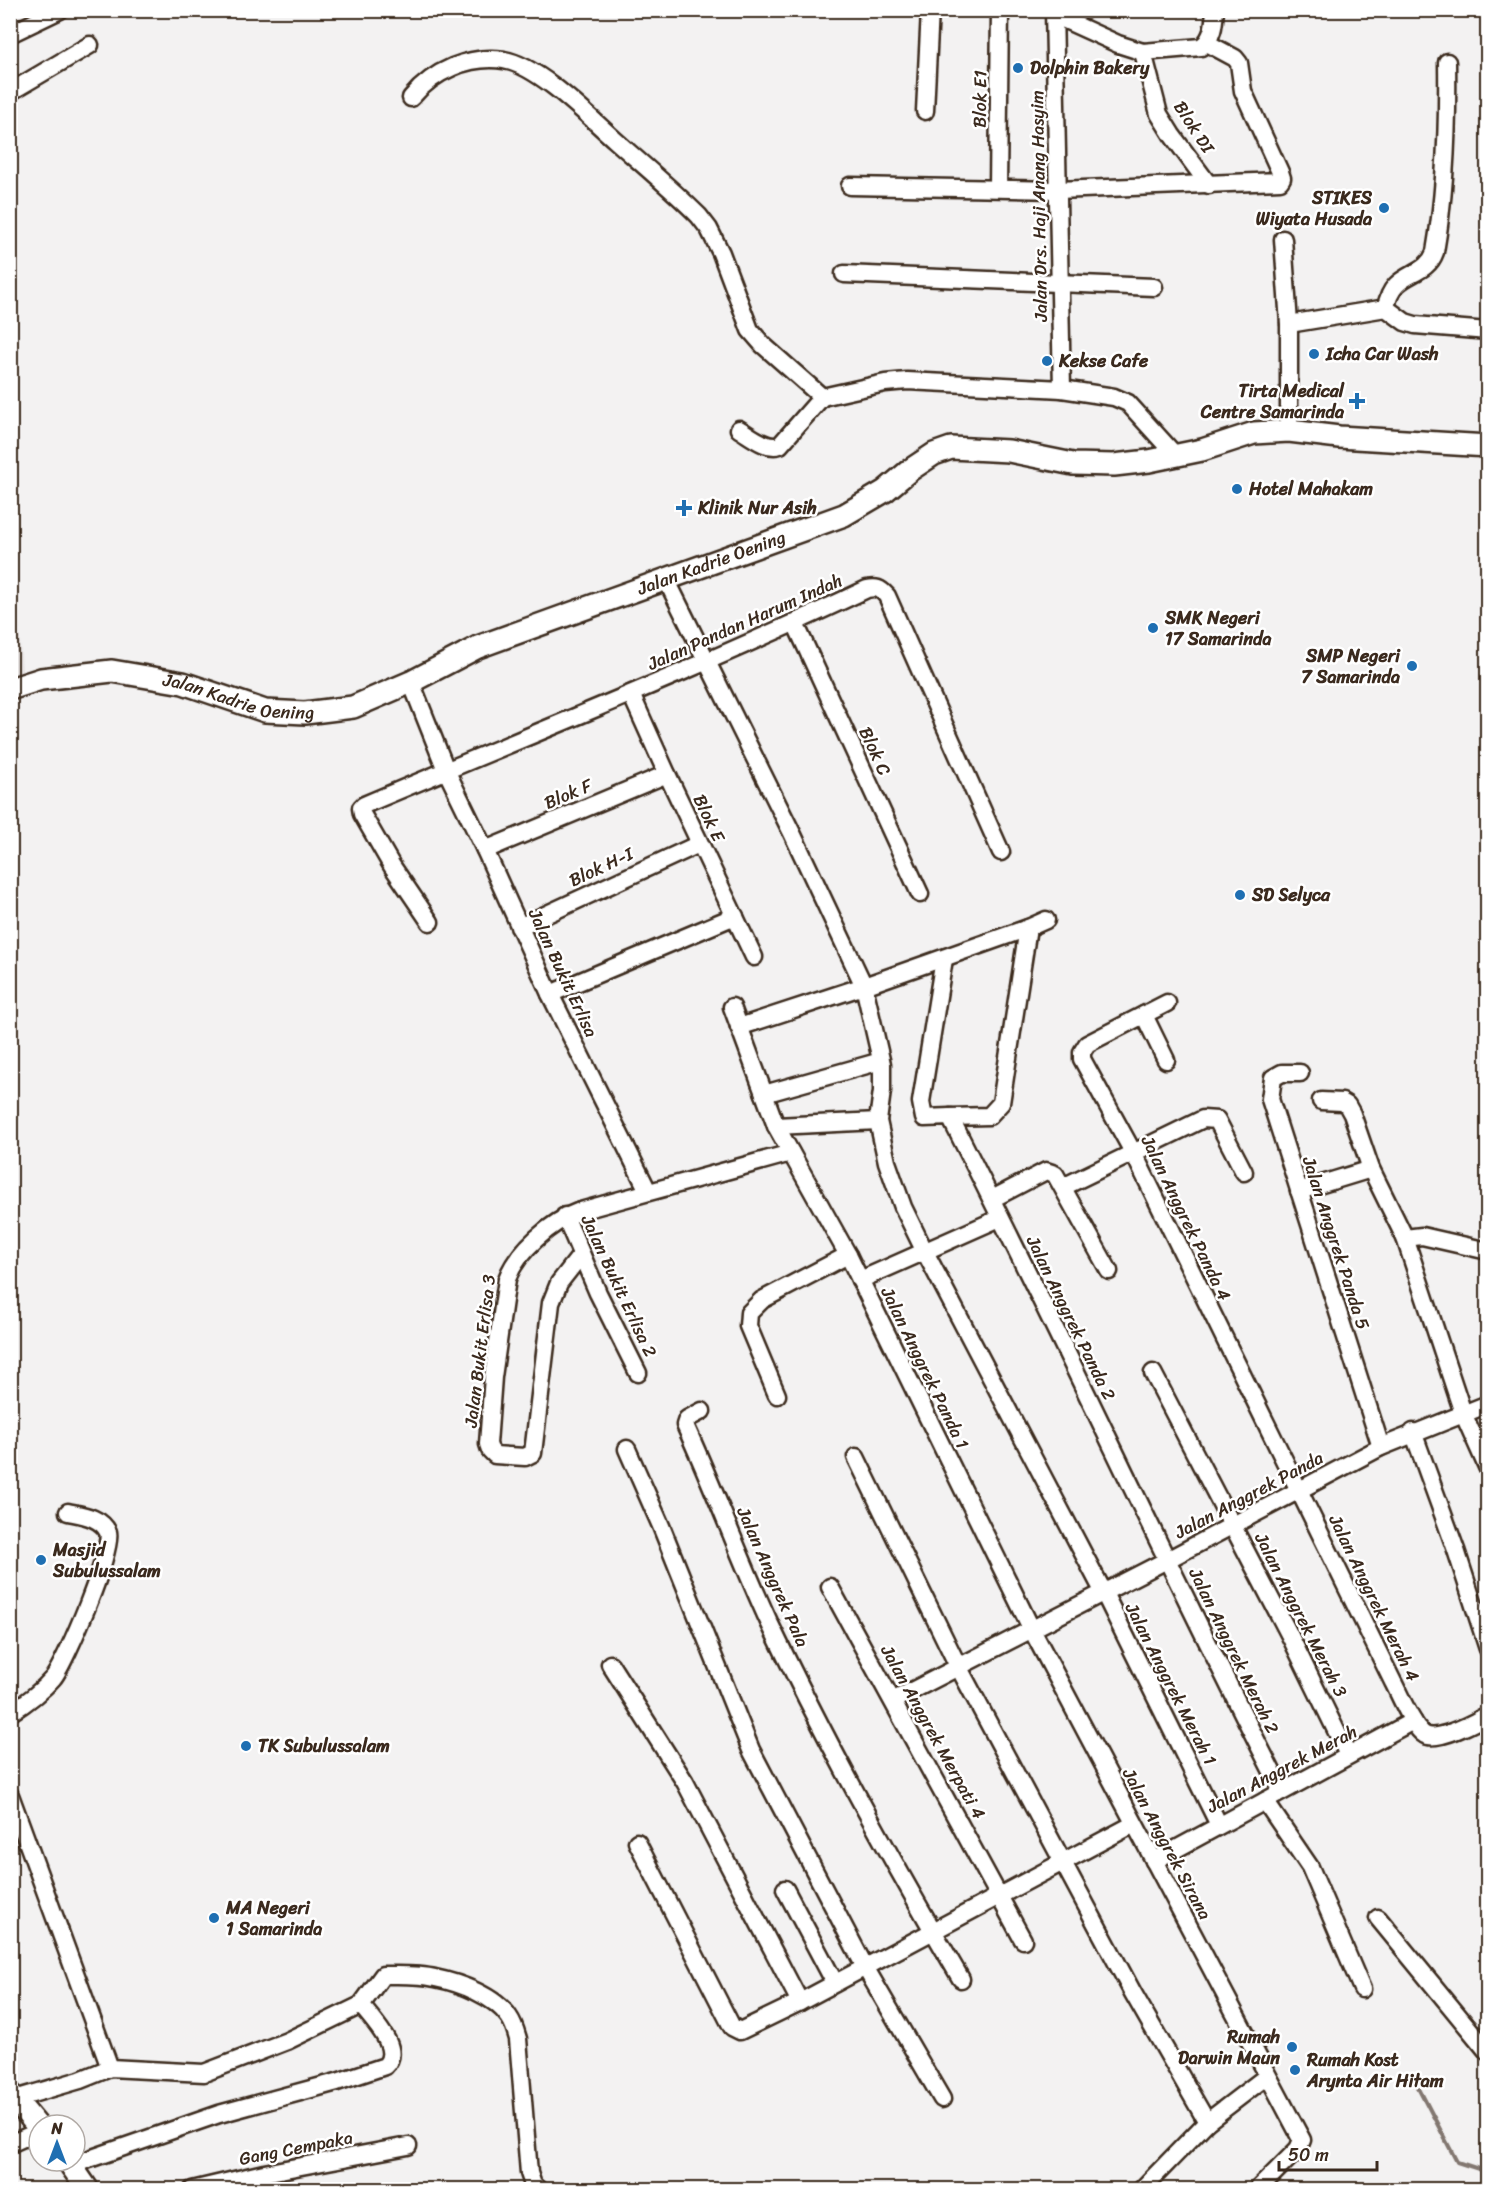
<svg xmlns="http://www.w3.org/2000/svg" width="1498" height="2200" viewBox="0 0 1498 2200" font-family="Sriracha,sans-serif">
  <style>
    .built { fill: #e6e3e2 }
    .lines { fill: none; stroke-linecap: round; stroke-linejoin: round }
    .stream { stroke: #827770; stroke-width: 4 }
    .minor-casing { stroke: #3b2a1e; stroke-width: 21 }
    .major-casing { stroke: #3b2a1e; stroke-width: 26 }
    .minor { stroke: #fff; stroke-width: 16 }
    .major { stroke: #fff; stroke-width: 21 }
    .poi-dot { fill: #1f6fb2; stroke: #fff; stroke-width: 2 }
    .labels { text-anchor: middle; stroke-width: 5; stroke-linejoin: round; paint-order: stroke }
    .poi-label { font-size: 18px; font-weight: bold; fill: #3b2a1e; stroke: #fff; text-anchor: start }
    .street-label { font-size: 18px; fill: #3b2a1e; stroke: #fff }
  </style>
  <rect width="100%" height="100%" fill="#f3f2f2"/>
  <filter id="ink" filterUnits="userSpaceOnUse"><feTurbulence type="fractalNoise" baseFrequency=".0167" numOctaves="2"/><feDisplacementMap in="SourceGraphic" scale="12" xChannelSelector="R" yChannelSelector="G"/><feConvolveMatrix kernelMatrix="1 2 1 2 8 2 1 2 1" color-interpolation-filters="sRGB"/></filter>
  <g filter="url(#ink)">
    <polygon class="built" points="10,402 17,592 22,671 11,676"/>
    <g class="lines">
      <polyline class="stream" points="1415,2081 1457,2162 1488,2172"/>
      <g class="minor-casing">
        <g id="minor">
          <polyline points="1054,10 1062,389"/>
          <path d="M 1054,15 L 1118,44 L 1143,52 L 1201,47 C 1213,39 1214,24 1215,10"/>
          <polyline points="10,34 60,10"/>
          <polyline points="1143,52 1159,114 1172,135 1209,185"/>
          <polyline points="10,92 90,45"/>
          <path d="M 411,98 C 433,71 469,55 504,60 C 539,66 588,116 615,140 C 643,165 672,189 699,216 L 709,229 L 721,253 L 750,330 L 763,345 L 822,397 L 885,383 L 907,381 L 1062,389 L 1114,397 L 1128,403 L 1176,456"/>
          <polyline points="925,111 930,10"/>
          <polyline points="850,186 1058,190 1280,181 1282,178 1280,172 1243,91 1239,63 1235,58 1207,43"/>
          <polyline points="998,188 1000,10"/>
          <polyline points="1283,239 1289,324 1289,431"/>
          <polyline points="844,274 1154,287"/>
          <path d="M 1386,308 C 1392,269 1425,280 1435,252 C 1446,189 1448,126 1447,62"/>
          <polyline points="1289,324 1386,308 1405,322 1415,325 1488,331"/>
          <path d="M 739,429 C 751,436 767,450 780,445 L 822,397"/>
          <polyline points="666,579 792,833 864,986 739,1027"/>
          <polyline points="795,623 920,894"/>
          <polyline points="411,682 446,770 485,850 550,994 648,1191"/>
          <polyline points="631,694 667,774 754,957"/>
          <polyline points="485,850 667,774"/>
          <path d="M 430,922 L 392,866 L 362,814 L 361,808 L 364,805 C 532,734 702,667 867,589 C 876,587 880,588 887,596 L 1001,852"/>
          <polyline points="519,927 699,844"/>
          <polyline points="1028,928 1046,920"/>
          <path d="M 944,959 L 921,1102 L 924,1118 L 950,1117 C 1064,1340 1168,1569 1282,1791"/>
          <polyline points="550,994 735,916"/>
          <path d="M 1167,1003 L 1087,1044 L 1082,1052 L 1082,1059 L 1134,1154 L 1393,1682 C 1400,1695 1413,1728 1425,1735 C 1437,1742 1477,1722 1488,1714"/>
          <polyline points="732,1007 776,1126 848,1255 1032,1630 1302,2140 1298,2149 1257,2190"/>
          <polyline points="1144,1015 1166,1060"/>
          <polyline points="1300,1073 1282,1073 1273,1078 1270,1099 1381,1447"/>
          <polyline points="764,1094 881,1061"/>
          <polyline points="1321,1101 1342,1102 1347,1105 1352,1114 1371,1169 1405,1238 1463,1413 1488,1469"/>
          <polyline points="950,1117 989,1116 1001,1103 1028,928 864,986 882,1064 882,1091 878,1121 887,1162 903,1207 924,1250 1104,1593 1219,1825"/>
          <polyline points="776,1126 878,1121"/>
          <polyline points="1063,1187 1203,1119 1217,1120 1244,1172"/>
          <polyline points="1299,1191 1371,1169"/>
          <polyline points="992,1199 1046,1171 1055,1174 1109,1271"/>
          <polyline points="565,1216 598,1293 638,1373"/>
          <polyline points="1405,1238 1422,1236 1488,1251"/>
          <path d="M 581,1255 L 559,1283 L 551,1303 L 533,1453 L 525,1457 L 495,1455 L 490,1450 L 488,1444 L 493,1377 L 507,1279 C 517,1251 552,1221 580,1211 L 791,1153"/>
          <polyline points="860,1280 1000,1218"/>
          <polyline points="1153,1373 1289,1634 1348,1755"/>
          <polyline points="777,1395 748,1326 749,1313 762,1300 848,1255"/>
          <path d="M 702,1411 L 687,1419 L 685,1425 C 715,1490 739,1557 769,1622 C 827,1744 893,1863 961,1979"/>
          <polyline points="1413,1432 1456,1550 1488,1649"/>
          <polyline points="627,1449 661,1526 751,1750 865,1967 942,2099"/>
          <polyline points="856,1457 958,1666 1133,1993 1207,2122"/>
          <polyline points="830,1587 1023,1940"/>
          <polyline points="610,1664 685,1782 800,2002"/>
          <polyline points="894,1700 1167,1560 1381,1447 1488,1404"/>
          <path d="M 10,1713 C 26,1703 41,1692 53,1678 C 66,1662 114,1548 108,1532 C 101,1517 82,1515 68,1512"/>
          <polyline points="10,1795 110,2068"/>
          <polyline points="1265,1801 1310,1867 1362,1989"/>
          <polyline points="637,1842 732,2027 740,2031 800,2002 1134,1824"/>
          <polyline points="1154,1861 1413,1721"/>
          <polyline points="785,1889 835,1983"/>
          <polyline points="1378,1918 1488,2052"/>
          <path d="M 15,2099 L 80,2080 L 110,2068 L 204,2073 L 287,2041 L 361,2005 L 383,1975 C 401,1975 419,1974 435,1978 C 460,1983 495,1996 509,2017 C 514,2024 516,2032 518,2039 L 529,2173 L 533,2185 L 539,2190"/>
          <polyline points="10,2144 39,2131"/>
          <path d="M 72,2165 L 219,2114 L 337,2082 L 385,2066 C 403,2049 372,2020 361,2005"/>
          <polyline points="192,2190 264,2173 408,2146"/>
          <polyline points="1141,2190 1207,2122 1267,2076"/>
        </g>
      </g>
      <g class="major-casing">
        <g id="major">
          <path id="s1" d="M 10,689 L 41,679 L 112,671 L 183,683 L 265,711 L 305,713 L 353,707 L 411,682 L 478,647 L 844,515 L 885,491 L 910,470 L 934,454 L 951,448 L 1009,451 L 1073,464 L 1114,465 L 1149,461 L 1202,450 L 1254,433 L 1289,431 L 1339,437 L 1488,446"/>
          <polyline points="10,2093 39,2128"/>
          <polyline points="68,2161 88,2190"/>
        </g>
      </g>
      <use href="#minor" class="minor"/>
      <use href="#major" class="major"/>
    </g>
  </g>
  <g class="poi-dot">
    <circle cx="1018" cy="68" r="6"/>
    <circle cx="1384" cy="208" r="6"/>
    <circle cx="1314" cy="354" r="6"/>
    <circle cx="1047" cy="361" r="6"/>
    <path d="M1354 392h6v6h6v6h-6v6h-6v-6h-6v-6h6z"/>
    <circle cx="1237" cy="489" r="6"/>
    <path d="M681 499h6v6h6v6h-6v6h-6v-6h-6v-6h6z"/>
    <circle cx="1153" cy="628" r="6"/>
    <circle cx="1412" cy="666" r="6"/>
    <circle cx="1240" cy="895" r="6"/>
    <circle cx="41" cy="1560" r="6"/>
    <circle cx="246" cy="1746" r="6"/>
    <circle cx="214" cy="1918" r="6"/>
    <circle cx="1292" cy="2047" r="6"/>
    <circle cx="1295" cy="2070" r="6"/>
  </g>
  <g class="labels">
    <g class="poi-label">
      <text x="1030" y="74">Dolphin Bakery</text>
      <text x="1372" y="204" text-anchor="end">STIKES<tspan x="1372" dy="21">Wiyata Husada</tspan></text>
      <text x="1326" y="360">Icha Car Wash</text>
      <text x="1059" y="367">Kekse Cafe</text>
      <text x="1344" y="397" text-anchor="end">Tirta Medical<tspan x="1344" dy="21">Centre Samarinda</tspan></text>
      <text x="1249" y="495">Hotel Mahakam</text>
      <text x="698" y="514">Klinik Nur Asih</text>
      <text x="1165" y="624">SMK Negeri<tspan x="1165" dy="21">17 Samarinda</tspan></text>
      <text x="1400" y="662" text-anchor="end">SMP Negeri<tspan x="1400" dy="21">7 Samarinda</tspan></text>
      <text x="1252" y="901">SD Selyca</text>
      <text x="53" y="1556">Masjid<tspan x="53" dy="21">Subulussalam</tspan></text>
      <text x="258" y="1752">TK Subulussalam</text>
      <text x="226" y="1914">MA Negeri<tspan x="226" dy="21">1 Samarinda</tspan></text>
      <text x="1280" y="2043" text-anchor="end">Rumah<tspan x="1280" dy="21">Darwin Maun</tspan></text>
      <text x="1307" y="2066">Rumah Kost<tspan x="1307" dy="21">Arynta Air Hitam</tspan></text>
    </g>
    <g class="street-label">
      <text transform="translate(980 99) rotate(-89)" y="6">Blok E1</text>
      <text transform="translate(1194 127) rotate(57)" y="6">Blok DI</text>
      <text transform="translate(1039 206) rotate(-91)" y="6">Jalan Drs. Haji Anang Hasyim</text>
      <text dy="6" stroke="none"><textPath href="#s1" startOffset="738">Jalan Kadrie Oening</textPath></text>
      <text transform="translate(745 622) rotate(-24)" y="6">Jalan Pandan Harum Indah</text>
      <text dy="6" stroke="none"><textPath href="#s1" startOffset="234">Jalan Kadrie Oening</textPath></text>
      <text transform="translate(875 751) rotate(65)" y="6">Blok C</text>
      <text transform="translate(568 794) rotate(-23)" y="6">Blok F</text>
      <text transform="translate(709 818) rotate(65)" y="6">Blok E</text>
      <text transform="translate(601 867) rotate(-25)" y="6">Blok H-I</text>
      <text transform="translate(563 973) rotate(65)" y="6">Jalan Bukit Erlisa</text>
      <text transform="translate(1186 1218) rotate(64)" y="6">Jalan Anggrek Panda 4</text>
      <text transform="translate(1336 1243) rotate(72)" y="6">Jalan Anggrek Panda 5</text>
      <text transform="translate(619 1286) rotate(65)" y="6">Jalan Bukit Erlisa 2</text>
      <text transform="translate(1071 1318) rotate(64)" y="6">Jalan Anggrek Panda 2</text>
      <text transform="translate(480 1351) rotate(-83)" y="6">Jalan Bukit Erlisa 3</text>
      <text transform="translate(925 1368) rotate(64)" y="6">Jalan Anggrek Panda 1</text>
      <text transform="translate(1249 1495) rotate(-28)" y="6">Jalan Anggrek Panda</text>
      <text transform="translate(773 1577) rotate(66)" y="6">Jalan Anggrek Pala</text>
      <text transform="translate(1374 1598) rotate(64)" y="6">Jalan Anggrek Merah 4</text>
      <text transform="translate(1301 1615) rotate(63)" y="6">Jalan Anggrek Merah 3</text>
      <text transform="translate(1234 1651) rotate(64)" y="6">Jalan Anggrek Merah 2</text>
      <text transform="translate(1171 1684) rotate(63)" y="6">Jalan Anggrek Merah 1</text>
      <text transform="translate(933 1732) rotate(61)" y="6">Jalan Anggrek Merpati 4</text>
      <text transform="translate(1282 1769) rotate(-28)" y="6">Jalan Anggrek Merah</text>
      <text transform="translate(1167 1844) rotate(62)" y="6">Jalan Anggrek Sirana</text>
      <text transform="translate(296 2148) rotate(-11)" y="6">Gang Cempaka</text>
    </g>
  </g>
  <rect width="1498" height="2200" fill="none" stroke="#fff" stroke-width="36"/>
  <rect x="18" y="18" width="1462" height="2164" fill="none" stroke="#3b2a1e" stroke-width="2" filter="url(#ink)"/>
  <g transform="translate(57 2143)"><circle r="28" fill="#ffffff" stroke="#b1aaa5" stroke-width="1.5"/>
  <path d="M0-4.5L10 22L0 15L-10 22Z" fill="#1f6fb2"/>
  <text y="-9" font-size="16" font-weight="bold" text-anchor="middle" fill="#3b2a1e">N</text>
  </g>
  <path d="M1279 2161v9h98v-9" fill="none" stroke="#3b2a1e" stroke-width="3"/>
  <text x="1288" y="2161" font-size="18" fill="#3b2a1e" stroke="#ffffff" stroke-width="4.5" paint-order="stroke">50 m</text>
</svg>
